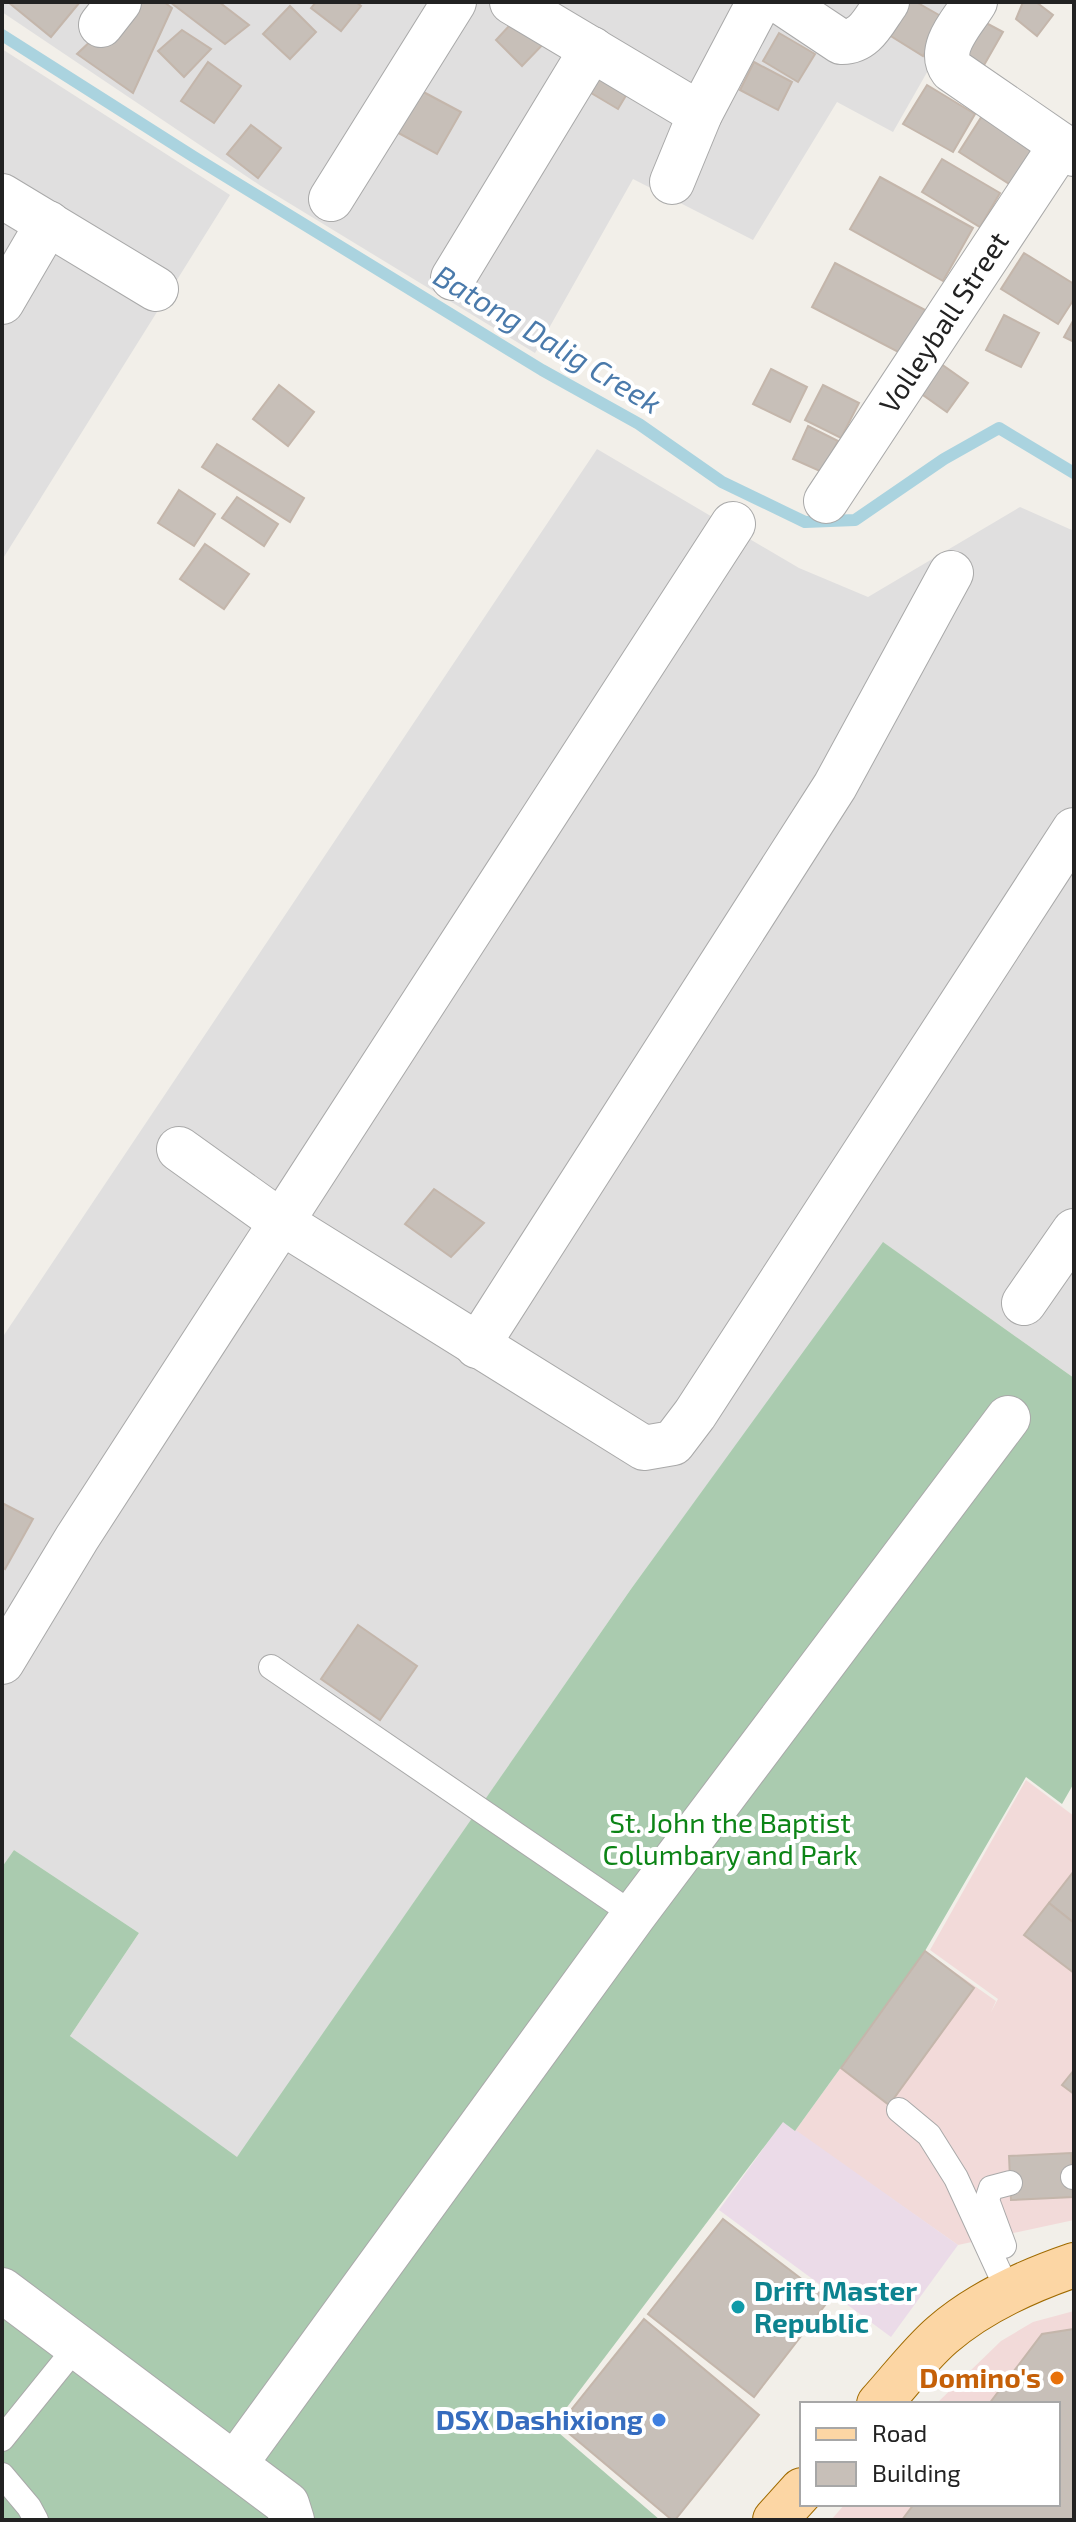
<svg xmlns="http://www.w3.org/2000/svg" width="1076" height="2522" viewBox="0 0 1076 2522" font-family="'Exo 2',sans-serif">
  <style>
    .residential { fill: #e0dfdf }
    .commercial { fill: #f2dad9 }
    .industrial { fill: #ebdbe8 }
    .cemetery { fill: #aacbaf }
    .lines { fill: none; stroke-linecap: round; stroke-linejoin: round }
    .stream { stroke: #aad3df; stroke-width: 12 }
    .building { fill: #c7bfb8; stroke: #c4b6ab; stroke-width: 2 }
    .service-casing { stroke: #a9a9a9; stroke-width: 26 }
    .minor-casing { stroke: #a9a9a9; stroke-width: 46 }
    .primary-casing { stroke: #a06b00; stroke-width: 46 }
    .service { stroke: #fff; stroke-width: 24 }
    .minor { stroke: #fff; stroke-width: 44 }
    .primary { stroke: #fcd6a4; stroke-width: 44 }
    .culture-dot { fill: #0f9aa8; stroke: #fff; stroke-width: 3 }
    .food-dot { fill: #e8710a; stroke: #fff; stroke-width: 3 }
    .shop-dot { fill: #3f7fe0; stroke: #fff; stroke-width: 3 }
    .labels { text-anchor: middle; stroke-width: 8; stroke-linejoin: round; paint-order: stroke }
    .street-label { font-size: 28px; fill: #222; stroke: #fff }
    .park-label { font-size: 28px; fill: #0c8416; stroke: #fff }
    .culture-label { font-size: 28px; font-weight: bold; fill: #0d838f; stroke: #fff; text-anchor: start }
    .food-label { font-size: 28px; font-weight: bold; fill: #c56008; stroke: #fff; text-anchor: end }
    .shop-label { font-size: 28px; font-weight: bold; fill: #366cbe; stroke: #fff; text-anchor: end }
    .water-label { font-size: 30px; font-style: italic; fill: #4a7aab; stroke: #fff }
  </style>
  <rect width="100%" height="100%" fill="#f2efe9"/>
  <g class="residential">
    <polygon points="2,2 967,2 893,132 837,102 753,240 633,179 535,353 261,186 2,12"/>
    <polygon points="2,49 230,195 2,560"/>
    <polygon points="597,449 799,568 868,597 1020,507 1074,531 1074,1378 884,1243 631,1589 237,2158 70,2036 139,1933 14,1850 2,1867 2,1338"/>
  </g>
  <g class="commercial">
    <polygon points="1026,1780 1074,1816 1074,2220 958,2245 795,2131 925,1951 996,2001 991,2012 998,1999 930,1950"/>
    <polygon points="1074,2311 1074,2520 831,2520 845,2504 1058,2504 1058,2404 936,2404 1001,2341 1033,2322"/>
  </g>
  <polygon class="industrial" points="783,2121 958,2245 891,2337 719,2210"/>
  <polygon class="cemetery" points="883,1242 1074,1378 1074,1783 1062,1804 1026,1777 925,1951 795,2131 783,2122 552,2427 660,2520 2,2520 2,1867 14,1850 139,1933 70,2036 237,2157 631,1589"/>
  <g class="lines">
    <polyline class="stream" points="2,35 194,157 542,370 639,424 722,482 805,522 855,520 944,459 999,428 1074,473"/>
  </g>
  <g class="building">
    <polygon points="8,2 80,2 51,37"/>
    <polygon points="132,2 164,2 172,8 133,93 77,54"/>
    <polygon points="170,2 219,2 249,25 225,44"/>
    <polygon points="316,2 356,2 361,6 341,31 311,8"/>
    <polygon points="898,2 916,2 946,19 923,56 881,30"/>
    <polygon points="1023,2 1036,2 1053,15 1037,36 1016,19"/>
    <polygon points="290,6 316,32 290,59 263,34"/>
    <polygon points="522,12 549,38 522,66 496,40"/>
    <polygon points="973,16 1003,32 983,67 953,50"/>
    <polygon points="182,30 211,49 184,77 158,51"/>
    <polygon points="779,33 815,54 798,82 763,61"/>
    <polygon points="208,62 241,86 214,123 181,101"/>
    <polygon points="602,62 634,82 618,109 586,90"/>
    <polygon points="754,62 792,82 778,110 740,90"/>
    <polygon points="927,85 975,114 953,152 903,124"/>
    <polygon points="416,88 461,112 437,154 393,130"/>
    <polygon points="982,116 1034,149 1011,185 959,152"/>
    <polygon points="251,125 281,148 258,178 227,154"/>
    <polygon points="942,159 1000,193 980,227 922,192"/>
    <polygon points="880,177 973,228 943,281 850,229"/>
    <polygon points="1024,253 1074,284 1074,299 1058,324 1001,289"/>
    <polygon points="835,263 927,311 904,355 812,307"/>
    <polygon points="1004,315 1039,333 1021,367 986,350"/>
    <polygon points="1074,319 1074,342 1064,337"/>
    <polygon points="927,354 968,383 947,412 906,383"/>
    <polygon points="771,369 807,387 790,422 753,404"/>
    <polygon points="279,385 314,412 288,446 253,419"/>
    <polygon points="823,385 859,403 841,438 805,420"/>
    <polygon points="808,426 838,441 822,472 793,459"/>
    <polygon points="217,444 304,498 290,522 202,467"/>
    <polygon points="179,490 215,514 194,546 158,523"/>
    <polygon points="237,497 278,524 264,546 222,518"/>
    <polygon points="205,544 249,574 224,609 180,579"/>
    <polygon points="434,1189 484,1223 451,1257 405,1224"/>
    <polygon points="2,1503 33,1519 5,1569 2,1567"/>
    <polygon points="358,1625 417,1666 380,1720 321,1679"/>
    <polygon points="1074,1871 1074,1923 1049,1903"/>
    <polygon points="1049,1903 1074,1923 1074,1973 1024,1935"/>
    <polygon points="925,1951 974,1988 889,2105 841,2068"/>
    <polygon points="1074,2070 1074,2094 1062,2085"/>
    <polygon points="1071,2153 1073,2197 1011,2200 1009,2156"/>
    <polygon points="723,2219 829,2300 754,2397 648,2314"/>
    <polygon points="644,2319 759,2415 675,2520 672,2520 559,2425"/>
    <polygon points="1074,2329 1074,2520 902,2520 914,2504 1058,2504 1058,2404 989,2404 1042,2334"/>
  </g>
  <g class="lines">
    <g class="service-casing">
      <g id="service">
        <polyline points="271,1667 634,1915"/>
        <polyline points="899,2110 929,2135 956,2178 1008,2291"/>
        <polyline points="1073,2177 1074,2177"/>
        <polyline points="1004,2246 987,2200 991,2188 1010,2183"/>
        <polyline points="2,2439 77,2346"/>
        <polyline points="2,2475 29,2507 36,2520"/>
      </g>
    </g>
    <g class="minor-casing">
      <g id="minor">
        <polyline points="512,2 700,114"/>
        <path d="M 781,2 L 841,42 C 865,43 874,20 887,2"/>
        <path d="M 975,2 C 963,22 936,48 952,70 L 1074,154"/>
        <polyline points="101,25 119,2"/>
        <polyline points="672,182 700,114 759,2"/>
        <polyline points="2,196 156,289"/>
        <polyline points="331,199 454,2"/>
        <polyline points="453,278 592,49"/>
        <polyline points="2,302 48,223"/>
        <path id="s1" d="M 826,501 L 1061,145"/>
        <polyline points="179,1149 281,1222 644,1448 673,1443 695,1414 1074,830"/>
        <polyline points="1024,1303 1074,1231"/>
        <polyline points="477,1346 835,786 951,573"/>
        <polyline points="2,1662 77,1538 733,524"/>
        <polyline points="2,2290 287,2504 292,2520"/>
        <polyline points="235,2464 634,1915 1008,1418"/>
      </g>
    </g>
    <g class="primary-casing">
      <g id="primary">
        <path d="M 879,2404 C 900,2381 919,2355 942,2335 C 980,2302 1027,2281 1074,2265"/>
        <polyline points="775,2520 802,2490"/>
      </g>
    </g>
    <use href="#service" class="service"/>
    <use href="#minor" class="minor"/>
    <use href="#primary" class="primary"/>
  </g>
  <circle class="culture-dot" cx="738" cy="2307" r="8"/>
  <circle class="food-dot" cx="1057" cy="2378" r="8"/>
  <circle class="shop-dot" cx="659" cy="2420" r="8"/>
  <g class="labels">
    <g class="street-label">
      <text dy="10" stroke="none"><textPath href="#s1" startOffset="214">Volleyball Street</textPath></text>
    </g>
    <g class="park-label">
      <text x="730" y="1833">St. John the Baptist<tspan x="730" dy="32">Columbary and Park</tspan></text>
    </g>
    <g class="culture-label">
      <text x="754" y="2301">Drift Master<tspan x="754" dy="32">Republic</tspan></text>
    </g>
    <g class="food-label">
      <text x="1041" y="2388">Domino's</text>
    </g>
    <g class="shop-label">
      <text x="643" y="2430">DSX Dashixiong</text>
    </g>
    <g class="water-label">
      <text transform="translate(547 340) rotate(31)" y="10">Batong Dalig Creek</text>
    </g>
  </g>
  <rect width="1076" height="2522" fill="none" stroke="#222222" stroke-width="8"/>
  <rect x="800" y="2402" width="260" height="104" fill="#ffffff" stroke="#a7a7a7" stroke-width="2"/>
  <rect x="816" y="2428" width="40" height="12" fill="#fcd6a4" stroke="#a7a7a7" stroke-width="2"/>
  <text x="872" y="2442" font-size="24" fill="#222222">Road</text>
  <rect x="816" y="2462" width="40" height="24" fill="#c7bfb8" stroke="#a7a7a7" stroke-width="2"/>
  <text x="872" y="2482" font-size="24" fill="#222222">Building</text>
</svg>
